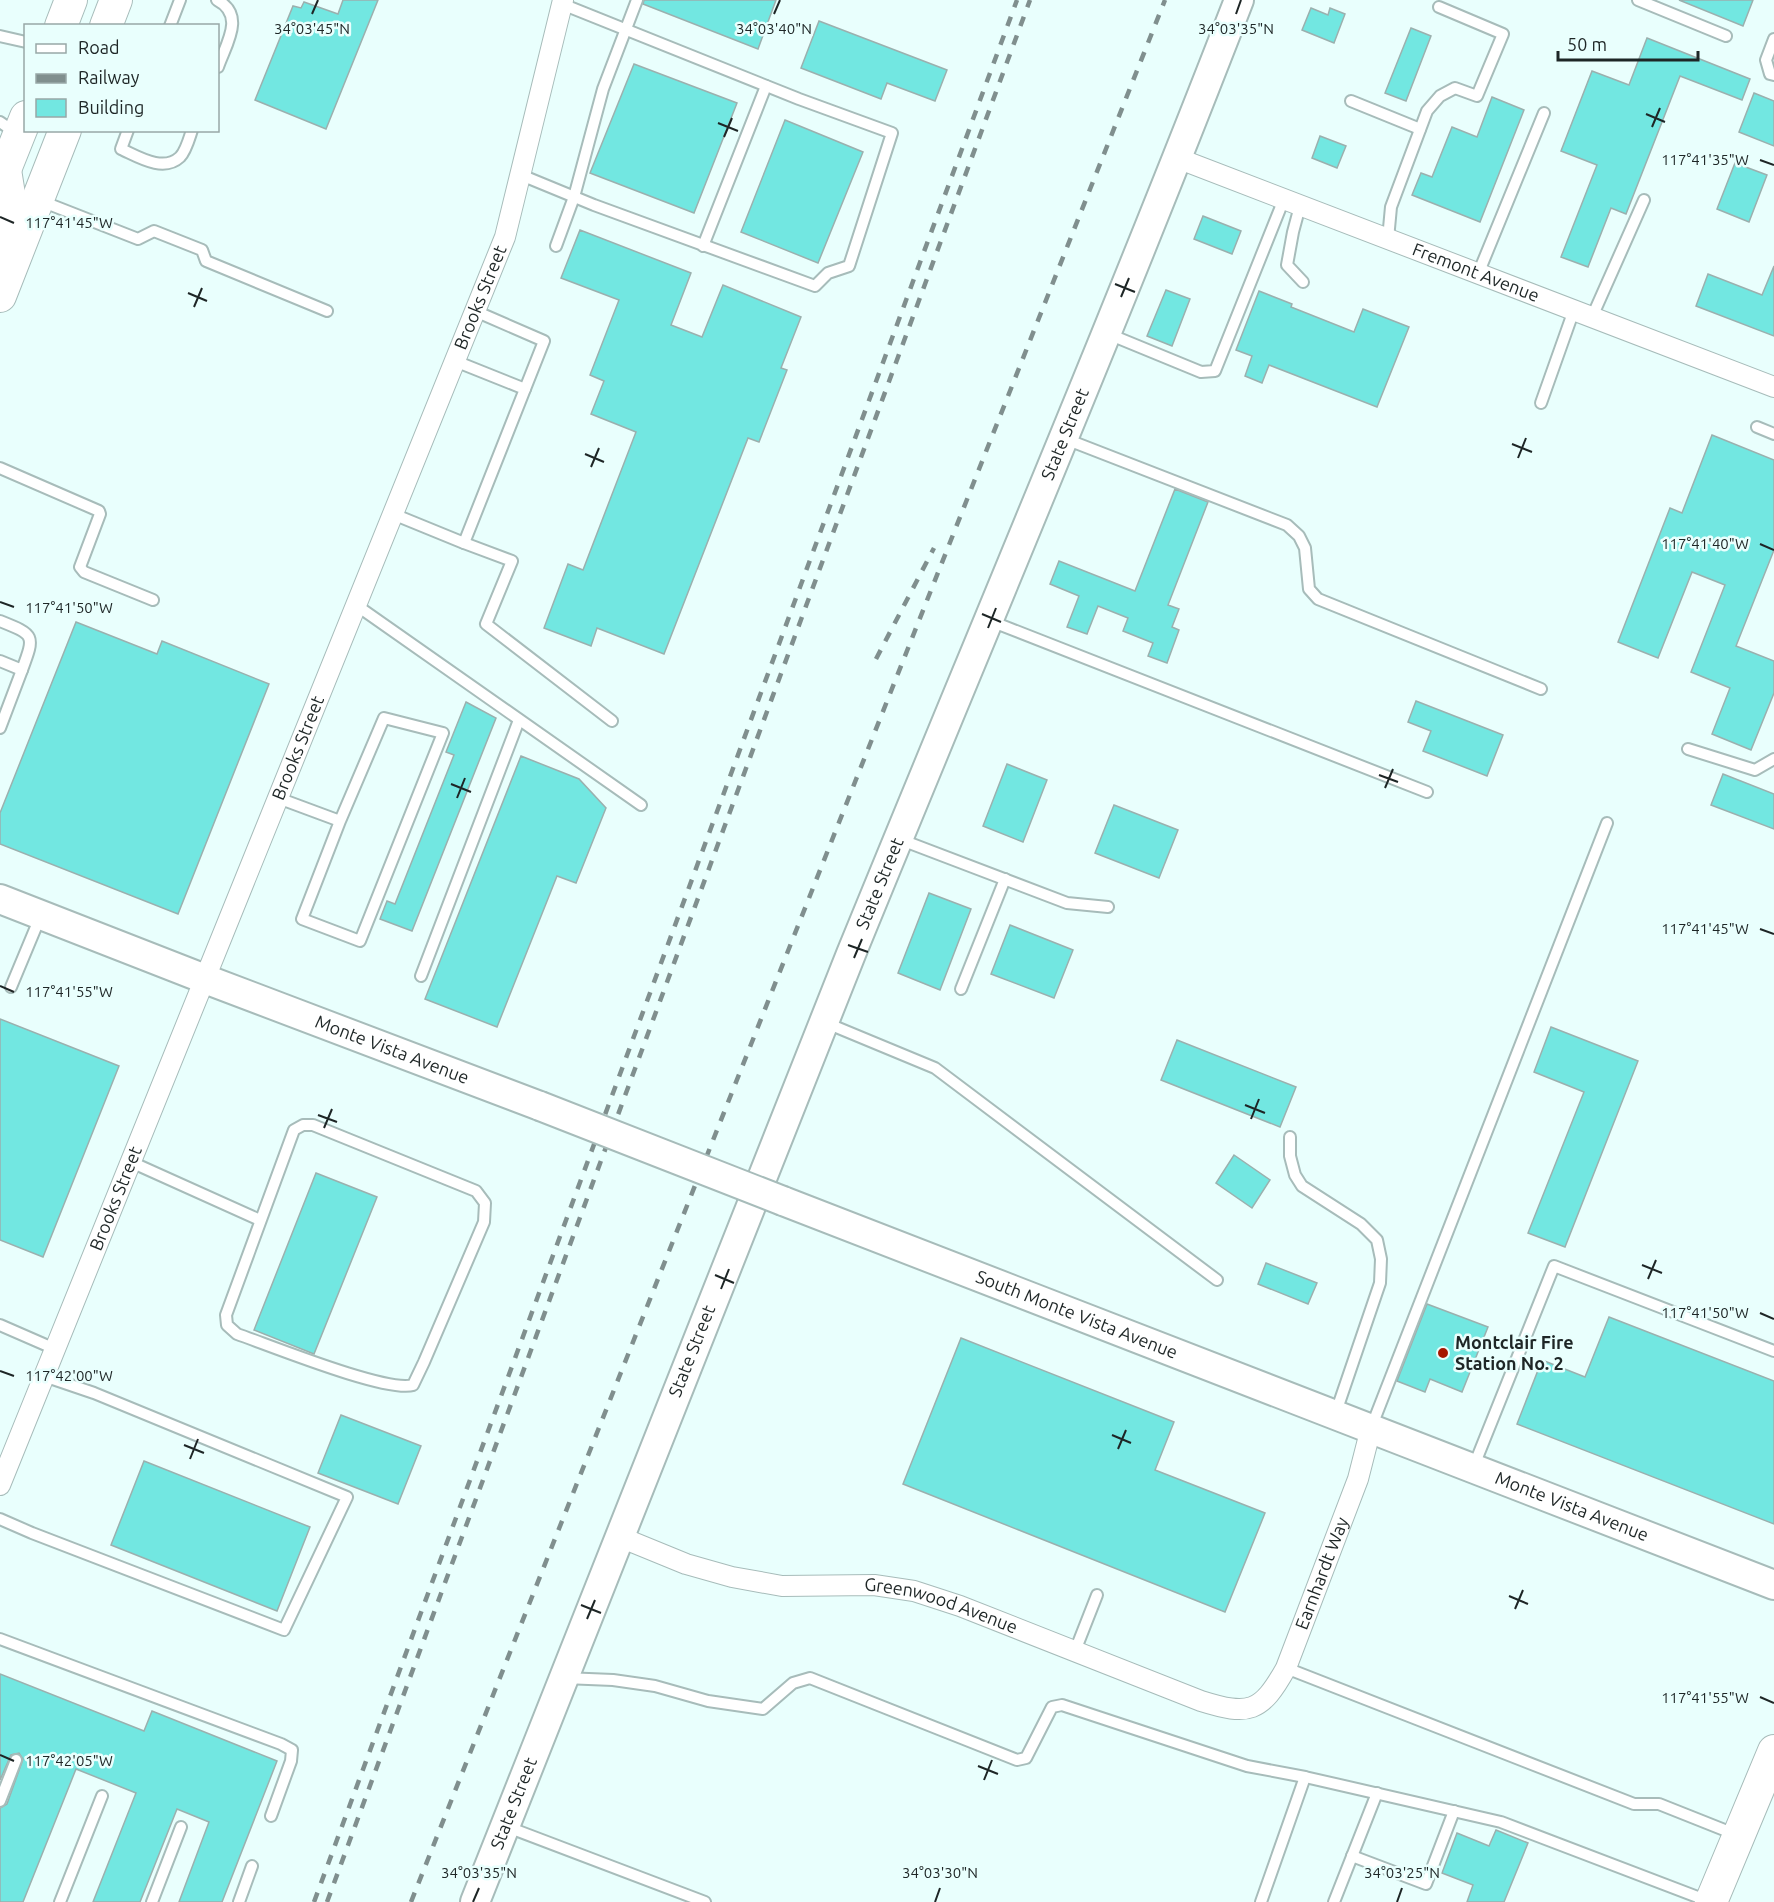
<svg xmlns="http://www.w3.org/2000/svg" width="1774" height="1902" viewBox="0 0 1774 1902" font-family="Ubuntu,sans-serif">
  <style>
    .building { fill: #72e7e1; stroke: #9bb0ae; stroke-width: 1.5 }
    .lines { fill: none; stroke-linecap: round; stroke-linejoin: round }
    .lane-casing { stroke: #a7bcba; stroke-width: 14 }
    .street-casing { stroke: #a7bcba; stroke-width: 22 }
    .secondary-casing { stroke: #a7bcba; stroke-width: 32 }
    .primary-casing { stroke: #a7bcba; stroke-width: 34 }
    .lane { stroke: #fff; stroke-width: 10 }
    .street { stroke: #fff; stroke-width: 20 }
    .secondary { stroke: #fff; stroke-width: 28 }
    .primary { stroke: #fff; stroke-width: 32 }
    .rail { stroke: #808f8e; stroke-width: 4.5; stroke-dasharray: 10 10; stroke-linecap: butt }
    .secondary-bridge-casing { stroke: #a7bcba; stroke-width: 32; stroke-linecap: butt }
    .secondary-bridge { stroke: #fff; stroke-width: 28 }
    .ticks { fill: none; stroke: #1e2626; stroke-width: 2 }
    .poi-dot { fill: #a71600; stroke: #e9fffd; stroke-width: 2 }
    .labels { text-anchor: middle; stroke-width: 5; stroke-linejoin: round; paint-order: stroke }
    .street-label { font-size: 18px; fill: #1e2626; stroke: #e9fffd }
    .poi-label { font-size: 18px; font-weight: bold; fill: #1e2626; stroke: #e9fffd; text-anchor: start }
    .ticks-label { font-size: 15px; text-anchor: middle; fill: #1e2626; stroke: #e9fffd; stroke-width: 5; stroke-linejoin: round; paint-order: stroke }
  </style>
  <rect width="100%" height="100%" fill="#e9fffd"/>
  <g class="building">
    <polygon points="343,0 378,0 326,129 255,100 293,6 301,8 304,2 338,14"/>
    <polygon points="644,0 776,0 758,49 643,4"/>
    <polygon points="1679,0 1753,0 1743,26"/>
    <polygon points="1311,8 1328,15 1330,8 1345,14 1334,43 1302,30"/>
    <polygon points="819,21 947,70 935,101 887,83 881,99 801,68"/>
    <polygon points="1411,28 1431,36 1406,101 1385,93"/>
    <polygon points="1647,38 1750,79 1742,100 1680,76 1626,214 1611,208 1588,267 1561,257 1597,165 1561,151 1592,71 1629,85"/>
    <polygon points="634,64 737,103 694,213 590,173"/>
    <polygon points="1754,93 1774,101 1774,146 1739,132"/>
    <polygon points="1492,97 1524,110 1480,222 1412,195 1421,173 1432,177 1452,127 1477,137"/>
    <polygon points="785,120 863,152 818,263 741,232"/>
    <polygon points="1320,136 1346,146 1337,168 1312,158"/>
    <polygon points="1735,163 1767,175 1749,222 1717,209"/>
    <polygon points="1203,216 1241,231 1232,254 1194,239"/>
    <polygon points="580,230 691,273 671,325 702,337 723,285 801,317 781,368 787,370 759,442 748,438 664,654 597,628 591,646 544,628 568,564 583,570 636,432 591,414 604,381 590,375 619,300 561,278"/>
    <polygon points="1774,266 1774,336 1696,306 1708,274 1762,295"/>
    <polygon points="1166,290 1190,299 1172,346 1147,336"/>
    <polygon points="1259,291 1292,304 1291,307 1354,332 1363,309 1409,327 1377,407 1269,365 1262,383 1245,376 1252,356 1236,350"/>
    <polygon points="1712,435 1774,460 1774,550 1736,646 1774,661 1774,693 1751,750 1712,734 1730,688 1691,672 1725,585 1692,572 1658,658 1618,642 1670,508 1682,513"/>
    <polygon points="1175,489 1208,502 1168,605 1179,609 1172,627 1179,630 1167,663 1148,656 1153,643 1123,631 1128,618 1098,606 1087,634 1067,627 1079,596 1050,584 1059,561 1135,591"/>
    <polygon points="76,622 157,654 162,641 269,684 178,914 0,844 0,813"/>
    <polygon points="1416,701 1503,735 1487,776 1423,751 1431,731 1408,722"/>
    <polygon points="466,702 496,718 412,931 380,919 387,901 395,904 454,755 446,752"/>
    <polygon points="521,756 579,779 606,808 576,883 557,876 497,1027 425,999"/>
    <polygon points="1007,764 1047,780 1023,842 983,826"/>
    <polygon points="1723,774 1774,794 1774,829 1711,805"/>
    <polygon points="1114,805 1178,830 1159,878 1095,853"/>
    <polygon points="929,893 971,909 940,990 898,973"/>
    <polygon points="1010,925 1073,950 1054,998 991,974"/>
    <polygon points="0,1019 119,1066 43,1257 0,1240"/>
    <polygon points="1551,1027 1638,1061 1565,1247 1528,1233 1584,1092 1534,1072"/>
    <polygon points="1177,1040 1296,1087 1280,1127 1161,1080"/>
    <polygon points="1234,1155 1270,1180 1252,1208 1216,1183"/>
    <polygon points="316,1173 377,1197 314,1354 254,1330"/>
    <polygon points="1266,1263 1317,1283 1308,1304 1258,1284"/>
    <polygon points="1427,1304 1488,1327 1462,1392 1430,1379 1425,1392 1397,1381"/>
    <polygon points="1609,1317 1774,1381 1774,1524 1517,1424 1542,1360 1585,1377"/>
    <polygon points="961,1338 1174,1422 1155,1470 1265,1513 1225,1612 903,1484"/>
    <polygon points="341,1415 421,1446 398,1504 318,1473"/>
    <polygon points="144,1461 310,1527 277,1611 111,1545"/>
    <polygon points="0,1674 144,1731 152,1711 277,1761 222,1902 179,1902 209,1822 177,1809 140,1902 93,1902 136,1793 76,1769 23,1902 0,1902 0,1808 7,1804 23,1759 19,1753 11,1755 0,1780"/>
    <polygon points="1496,1830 1528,1843 1504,1902 1467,1902 1473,1885 1442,1873 1457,1833 1489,1846"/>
  </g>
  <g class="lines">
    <g class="lane-casing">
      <g id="lane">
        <path d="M 217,0 C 246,15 226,44 218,67"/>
        <polyline points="1638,0 1726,36"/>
        <polyline points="170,26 180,0"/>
        <polyline points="0,36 26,42"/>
        <polyline points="1774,39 1766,60 1770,74 1774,75"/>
        <polyline points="1351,101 1420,129"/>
        <polyline points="0,122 16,133"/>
        <path d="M 128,130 L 121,149 C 137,156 163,173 180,157 C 186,151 189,139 192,130"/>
        <polyline points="521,175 594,205 815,286 828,273 849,266 892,133 799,99 562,4"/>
        <polyline points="41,201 138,239 154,231 202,250 206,261 327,311"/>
        <polyline points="1300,206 1293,232 1287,265 1303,282"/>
        <polyline points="1388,239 1391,207 1427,111 1440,96 1455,88 1477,96 1503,34 1439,7"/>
        <polyline points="556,246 574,197 603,89 637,0"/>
        <polyline points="703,246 766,86"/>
        <polyline points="1478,274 1544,113"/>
        <polyline points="475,311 544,341 525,389"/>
        <polyline points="1592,317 1644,200"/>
        <polyline points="1106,333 1201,372 1215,371 1284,199"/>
        <polyline points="1541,403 1574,310"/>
        <polyline points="1757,427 1774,434"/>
        <polyline points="1063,438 1287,525 1299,536 1305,548 1309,589 1318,599 1541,689"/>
        <polyline points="0,468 99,511 100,514 80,567 84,572 153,600"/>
        <polyline points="393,514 464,543 525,389 455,361"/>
        <polyline points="464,543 512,561 486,624 612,721"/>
        <polyline points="356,605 641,805"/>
        <polyline points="988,620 1427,792"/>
        <path d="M 0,621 C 35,635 35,635 22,670 L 0,661"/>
        <polyline points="0,728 22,670"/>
        <polyline points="1688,749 1755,770 1774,759"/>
        <polyline points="278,798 340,821 302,919 360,941 443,733 384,718 340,821"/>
        <polyline points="899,839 1067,903 1108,907"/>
        <polyline points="421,976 519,720"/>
        <polyline points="11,987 41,915"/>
        <polyline points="961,989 1005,879"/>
        <polyline points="824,1022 935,1068 1217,1280"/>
        <path d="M 303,1125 L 313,1125 L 476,1191 L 485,1203 L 484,1222 L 424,1362 L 413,1385 C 387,1393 269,1345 237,1334 L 227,1325 L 226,1315 L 294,1130 Z"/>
        <polyline points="1290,1137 1290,1156 1295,1175 1302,1186 1361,1224 1377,1240 1381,1259 1380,1283 1335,1415"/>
        <polyline points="131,1162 260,1220"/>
        <polyline points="0,1325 55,1349"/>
        <polyline points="1371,1428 1607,823"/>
        <polyline points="1473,1468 1554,1266 1774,1351"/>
        <polyline points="0,1519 32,1533 284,1630 347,1497 94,1393 44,1376"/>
        <polyline points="0,1639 281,1744 292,1750 291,1761 271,1816"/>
        <polyline points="1075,1651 1097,1595"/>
        <polyline points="1286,1668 1634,1804 1659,1804 1737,1835"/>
        <polyline points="564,1678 613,1680 655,1686 708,1701 763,1709 793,1683 810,1678 1017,1760 1026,1758 1052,1707 1062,1705 1247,1766 1305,1777 1501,1822 1708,1901"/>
        <polyline points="0,1801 16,1760"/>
        <polyline points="505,1826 705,1902"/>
        <polyline points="1352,1856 1426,1884 1454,1811"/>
        <polyline points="60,1902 102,1796"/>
        <polyline points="152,1902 181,1827"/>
        <polyline points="239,1902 252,1866"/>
        <polyline points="1261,1902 1305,1777"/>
        <polyline points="1334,1902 1377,1793"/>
      </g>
    </g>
    <g class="street-casing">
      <g id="street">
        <path id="s1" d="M 1177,158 L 1774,387"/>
        <path id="s2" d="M 0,1485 L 505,237 L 563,0"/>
        <path id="s3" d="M 620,1537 L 686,1564 L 732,1577 L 782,1586 L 874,1585 L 914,1591 L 960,1606 L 1201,1701 C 1249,1716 1261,1713 1286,1668 L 1358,1479 L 1371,1428"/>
      </g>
    </g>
    <g class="secondary-casing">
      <g id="secondary">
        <path id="s4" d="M 0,899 L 205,979 L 540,1106"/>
        <path id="s5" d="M 783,1201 L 1774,1585"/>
        <path id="s6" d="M 475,1902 C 600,1586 723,1269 851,954 C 981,636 1115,320 1239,0"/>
      </g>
    </g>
    <g class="primary-casing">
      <g id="primary">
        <polyline points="61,26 71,0"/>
        <polyline points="106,26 116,0"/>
        <polyline points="0,182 26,117"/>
        <polyline points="0,247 12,213 5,170"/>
        <polyline points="0,296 65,130"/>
        <polyline points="1711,1902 1774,1751"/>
      </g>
    </g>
    <use href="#lane" class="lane"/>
    <use href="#street" class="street"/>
    <use href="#secondary" class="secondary"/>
    <use href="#primary" class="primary"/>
    <g class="rail">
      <polyline points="876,659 934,548"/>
      <polyline points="314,1902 1017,0"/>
      <polyline points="327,1902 1030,0"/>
      <polyline points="411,1902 1165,0"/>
    </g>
    <g class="secondary-bridge-casing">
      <polyline id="secondary-bridge" points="540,1106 783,1201"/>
    </g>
    <use href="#secondary-bridge" class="secondary-bridge"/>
  </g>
  <path class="ticks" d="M 312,14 L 318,0M 774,14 L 780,0M 1236,14 L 1241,0M 1646,114 L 1665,122M 718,123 L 738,131M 1652,127 L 1660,108M 724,137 L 732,118M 1760,160 L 1774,165M 0,217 L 14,223M 1115,284 L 1135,292M 188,293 L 207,301M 1121,297 L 1129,278M 194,307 L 202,288M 1512,444 L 1532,452M 585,454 L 604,462M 1518,458 L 1526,438M 591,467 L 599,448M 1760,544 L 1774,550M 0,602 L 14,607M 982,614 L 1001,622M 988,628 L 996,608M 1379,775 L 1398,782M 451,784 L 471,792M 1385,788 L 1393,769M 457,798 L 465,778M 1760,929 L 1774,934M 848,945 L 868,952M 854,958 L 862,939M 0,986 L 14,992M 1245,1105 L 1265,1113M 318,1115 L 337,1122M 1251,1119 L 1259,1099M 324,1128 L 332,1109M 1642,1265 L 1662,1273M 715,1275 L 734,1283M 1648,1279 L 1656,1260M 721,1289 L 729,1269M 1760,1313 L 1774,1319M 0,1371 L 14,1376M 1112,1435 L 1131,1443M 184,1445 L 204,1453M 1118,1449 L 1126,1430M 190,1459 L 198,1439M 1509,1596 L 1528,1604M 581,1605 L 601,1613M 1515,1609 L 1523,1590M 587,1619 L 595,1600M 1760,1697 L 1774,1703M 0,1755 L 14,1761M 978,1766 L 998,1774M 984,1780 L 992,1760M 473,1902 L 479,1888M 935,1902 L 940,1888M 1397,1902 L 1402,1888"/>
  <circle class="poi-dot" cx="1443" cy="1353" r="6"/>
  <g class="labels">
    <g class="street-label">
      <text dy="6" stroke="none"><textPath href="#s1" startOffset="320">Fremont Avenue</textPath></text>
      <text dy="6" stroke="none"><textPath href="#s2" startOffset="1281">Brooks Street</textPath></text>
      <text dy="6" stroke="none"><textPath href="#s6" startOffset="1582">State Street</textPath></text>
      <text dy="6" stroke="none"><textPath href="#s2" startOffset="795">Brooks Street</textPath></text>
      <text dy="6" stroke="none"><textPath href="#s6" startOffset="1096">State Street</textPath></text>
      <text dy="6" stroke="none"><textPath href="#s4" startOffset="420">Monte Vista Avenue</textPath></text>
      <text dy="6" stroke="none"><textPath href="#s2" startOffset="309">Brooks Street</textPath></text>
      <text dy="6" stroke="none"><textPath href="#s5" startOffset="315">South Monte Vista Avenue</textPath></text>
      <text dy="6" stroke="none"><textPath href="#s6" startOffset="592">State Street</textPath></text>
      <text dy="6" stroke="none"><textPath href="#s5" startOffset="846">Monte Vista Avenue</textPath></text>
      <text dy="6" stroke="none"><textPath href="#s3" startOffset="816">Earnhardt Way</textPath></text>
      <text dy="6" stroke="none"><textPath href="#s3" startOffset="332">Greenwood Avenue</textPath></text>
      <text dy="6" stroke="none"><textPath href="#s6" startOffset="106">State Street</textPath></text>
    </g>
    <g class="poi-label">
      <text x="1455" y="1349">Montclair Fire<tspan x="1455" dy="21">Station No. 2</tspan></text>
    </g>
  </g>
  <g class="ticks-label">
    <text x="312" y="34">34°03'45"N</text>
    <text x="774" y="34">34°03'40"N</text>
    <text x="1236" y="34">34°03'35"N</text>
    <text x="1705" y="165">117°41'35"W</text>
    <text x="69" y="228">117°41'45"W</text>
    <text x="1705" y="549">117°41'40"W</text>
    <text x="69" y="613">117°41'50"W</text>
    <text x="1705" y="934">117°41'45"W</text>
    <text x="69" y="997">117°41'55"W</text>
    <text x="1705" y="1318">117°41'50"W</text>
    <text x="69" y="1381">117°42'00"W</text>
    <text x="1705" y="1703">117°41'55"W</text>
    <text x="69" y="1766">117°42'05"W</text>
    <text x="479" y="1878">34°03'35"N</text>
    <text x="940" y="1878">34°03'30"N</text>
    <text x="1402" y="1878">34°03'25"N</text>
  </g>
  <rect x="24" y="24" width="195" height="108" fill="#e9fffd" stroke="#98a8a7" stroke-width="1.5"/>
  <rect x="36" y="44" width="30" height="9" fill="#ffffff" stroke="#98a8a7" stroke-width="1.5"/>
  <text x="78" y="54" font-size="18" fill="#1e2626">Road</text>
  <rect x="36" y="74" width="30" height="9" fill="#808f8e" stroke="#98a8a7" stroke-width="1.5"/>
  <text x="78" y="84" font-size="18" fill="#1e2626">Railway</text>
  <rect x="36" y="99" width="30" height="18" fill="#72e7e1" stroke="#98a8a7" stroke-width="1.5"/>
  <text x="78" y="114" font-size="18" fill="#1e2626">Building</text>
  <path d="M1558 51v9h140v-9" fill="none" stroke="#1e2626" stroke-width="3"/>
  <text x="1567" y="51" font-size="18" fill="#1e2626" stroke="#e9fffd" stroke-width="4.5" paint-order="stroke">50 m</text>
</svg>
